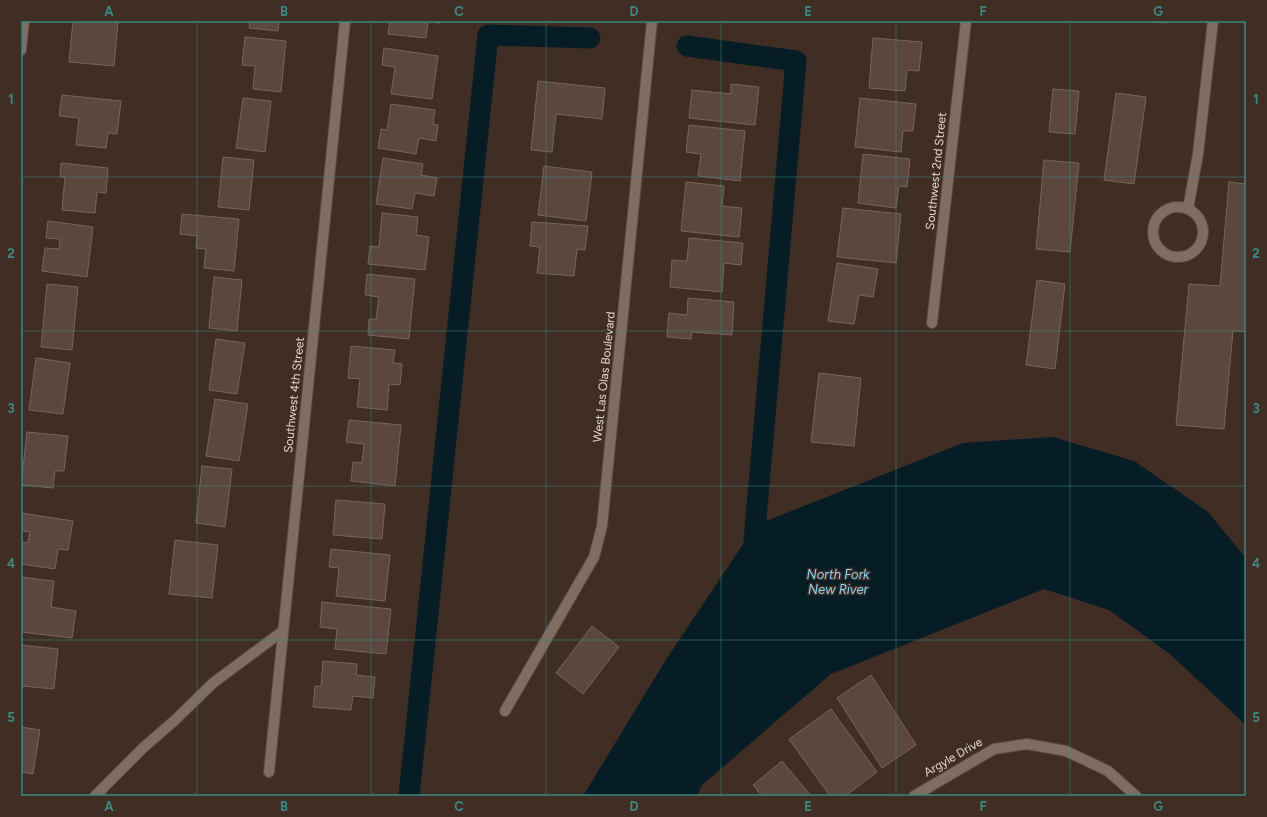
<svg xmlns="http://www.w3.org/2000/svg" width="1267" height="817" viewBox="0 0 1267 817" font-family="Figtree,sans-serif">
  <style>
    .water { fill: #071d26 }
    .lines { fill: none; stroke-linecap: round; stroke-linejoin: round }
    .canal { stroke: #071d26; stroke-width: 21 }
    .building { fill: #5b473d; stroke: #79645a }
    .service-casing { stroke: #5a4b43; stroke-width: 12 }
    .minor-casing { stroke: #5a4b43; stroke-width: 12 }
    .service { stroke: #816c61; stroke-width: 10 }
    .minor { stroke: #816c61; stroke-width: 10 }
    .grid { fill: none; stroke: #398981; stroke-width: 1; stroke-opacity: 0.55 }
    .labels { text-anchor: middle; stroke-width: 3; stroke-linejoin: round; paint-order: stroke }
    .street-label { font-size: 12px; fill: #e1d5cf; stroke: #402d24 }
    .water-label { font-size: 13px; font-style: italic; fill: #86d3f5; stroke: #402d24 }
    .neatline { fill: none; stroke: #398981; stroke-width: 1.5 }
    .grid-label { font-size: 13px; text-anchor: middle; font-weight: bold; fill: #398981 }
  </style>
  <rect width="100%" height="100%" fill="#402d24"/>
  <polygon class="water" points="1053,437 1134,461 1207,511 1246,558 1246,725 1170,654 1109,610 1044,589 831,674 702,785 697,796 583,796 667,658 756,525 963,443"/>
  <g class="lines">
    <g class="canal">
      <polyline points="687,46 796,61 753,553"/>
      <polyline points="409,796 488,35 590,38"/>
    </g>
  </g>
  <g class="building">
    <polygon points="73,21 118,21 114,66 69,62"/>
    <polygon points="250,21 279,21 278,31 249,28"/>
    <polygon points="390,21 440,21 440,23 428,22 426,38 388,34"/>
    <polygon points="1142,21 1167,21 1167,23"/>
    <polygon points="245,37 286,41 281,92 253,89 255,66 242,65"/>
    <polygon points="873,38 922,42 919,71 907,70 905,91 869,88"/>
    <polygon points="384,48 438,56 432,99 391,94 395,67 382,65"/>
    <polygon points="538,81 605,88 602,119 556,114 552,152 531,150"/>
    <polygon points="731,84 759,87 755,125 689,118 692,90 731,94"/>
    <polygon points="1053,89 1079,91 1075,134 1049,132"/>
    <polygon points="1116,93 1146,97 1134,184 1104,180"/>
    <polygon points="62,95 121,101 117,134 108,133 106,148 76,145 79,118 59,116"/>
    <polygon points="243,98 271,101 265,152 236,148"/>
    <polygon points="860,98 916,104 913,131 903,131 901,152 855,147"/>
    <polygon points="391,104 435,110 433,124 438,125 436,141 419,138 416,154 378,148 381,129 387,130"/>
    <polygon points="689,125 745,131 740,181 698,176 701,154 686,152"/>
    <polygon points="863,154 910,159 907,187 899,186 896,208 858,203"/>
    <polygon points="223,157 254,160 249,210 218,207"/>
    <polygon points="383,158 423,164 421,175 437,178 434,196 415,193 412,209 376,204"/>
    <polygon points="1044,160 1079,163 1070,252 1036,249"/>
    <polygon points="61,163 108,168 106,193 97,192 95,213 62,210 65,177 60,177"/>
    <polygon points="544,166 592,172 586,221 538,215"/>
    <polygon points="686,182 724,186 722,206 742,208 739,237 681,231"/>
    <polygon points="1229,182 1246,184 1246,332 1233,331 1224,429 1176,425 1189,284 1220,286"/>
    <polygon points="843,208 901,214 896,263 837,257"/>
    <polygon points="382,213 418,217 416,235 429,237 425,270 368,264 370,246 379,247"/>
    <polygon points="182,214 239,219 234,271 204,268 206,249 196,248 197,236 180,234"/>
    <polygon points="48,221 93,227 87,277 42,271 45,248 59,249 60,239 46,238"/>
    <polygon points="532,222 588,226 585,250 577,249 574,276 537,273 540,247 530,246"/>
    <polygon points="689,238 743,243 741,265 724,263 722,292 670,287 672,260 687,261"/>
    <polygon points="837,263 878,269 873,297 859,295 854,324 828,321"/>
    <polygon points="367,274 415,279 409,339 368,335 369,319 376,319 379,297 365,295"/>
    <polygon points="214,277 242,280 237,331 209,328"/>
    <polygon points="1037,280 1065,284 1055,369 1026,365"/>
    <polygon points="47,284 78,287 72,350 41,347"/>
    <polygon points="688,298 734,302 732,335 692,332 691,339 667,337 669,313 687,315"/>
    <polygon points="216,339 245,343 237,394 209,390"/>
    <polygon points="351,346 395,350 393,363 402,364 400,385 389,384 387,410 357,407 360,379 348,378"/>
    <polygon points="36,358 70,363 63,414 29,410"/>
    <polygon points="819,373 861,378 854,446 811,442"/>
    <polygon points="215,399 248,404 239,461 206,456"/>
    <polygon points="349,420 401,425 395,486 351,481 353,462 362,463 364,444 346,442"/>
    <polygon points="27,432 68,436 64,471 55,471 53,488 21,485"/>
    <polygon points="202,466 232,469 225,527 196,523"/>
    <polygon points="336,500 385,504 382,539 333,535"/>
    <polygon points="21,513 73,521 68,550 58,549 55,569 21,564 21,542 28,543 30,532 21,531"/>
    <polygon points="175,540 218,545 212,598 169,594"/>
    <polygon points="331,549 390,555 385,601 336,596 339,568 329,567"/>
    <polygon points="21,577 54,581 51,607 76,611 72,638 21,632"/>
    <polygon points="322,602 391,609 386,654 335,649 337,629 320,627"/>
    <polygon points="592,626 619,647 583,694 556,673"/>
    <polygon points="21,645 58,649 54,689 21,686"/>
    <polygon points="323,661 357,664 356,675 375,677 373,698 353,696 351,710 313,707 315,686 321,686"/>
    <polygon points="871,675 916,745 882,768 837,698"/>
    <polygon points="831,709 877,772 845,796 830,796 789,739"/>
    <polygon points="21,727 40,730 33,774 21,772"/>
    <polygon points="782,761 811,796 762,796 753,785"/>
  </g>
  <g class="lines">
    <g class="service-casing">
      <g id="service">
        <circle cx="1178" cy="232" r="25"/>
        <polyline points="1188,209 1198,154 1213,21"/>
        <polyline points="95,796 143,748 174,721 213,683 283,631"/>
      </g>
    </g>
    <g class="minor-casing">
      <g id="minor">
        <polyline points="21,50 24,21"/>
        <polyline points="932,323 966,21"/>
        <polyline points="505,711 594,557 602,526 652,21"/>
        <polyline points="269,772 345,21"/>
        <polyline points="914,796 994,749 1027,744 1066,751 1108,771 1136,796"/>
      </g>
    </g>
    <use href="#service" class="service"/>
    <use href="#minor" class="minor"/>
  </g>
  <path class="grid" d="M 197,21 L 197,796M 371,21 L 371,796M 546,21 L 546,796M 721,21 L 721,796M 896,21 L 896,796M 1070,21 L 1070,796M 21,177 L 1246,177M 21,331 L 1246,331M 21,486 L 1246,486M 21,640 L 1246,640"/>
  <g class="labels">
    <g class="street-label">
      <text transform="translate(936 171) rotate(-84)" y="4">Southwest 2nd Street</text>
      <text transform="translate(604 377) rotate(-84)" y="4">West Las Olas Boulevard</text>
      <text transform="translate(294 395) rotate(-84)" y="4">Southwest 4th Street</text>
      <text transform="translate(953 757) rotate(-30)" y="4">Argyle Drive</text>
    </g>
    <g class="water-label">
      <text x="838" y="579">North Fork<tspan x="838" dy="15">New River</tspan></text>
    </g>
  </g>
  <rect width="1267" height="817" fill="none" stroke="#402d24" stroke-width="44"/>
  <rect x="22" y="22" width="1223" height="773" class="neatline"/>
  <g class="grid-label">
    <text x="109" y="16">A</text>
    <text x="284" y="16">B</text>
    <text x="459" y="16">C</text>
    <text x="634" y="16">D</text>
    <text x="808" y="16">E</text>
    <text x="983" y="16">F</text>
    <text x="1158" y="16">G</text>
    <text x="11" y="104">1</text>
    <text x="1256" y="104">1</text>
    <text x="11" y="258">2</text>
    <text x="1256" y="258">2</text>
    <text x="11" y="413">3</text>
    <text x="1256" y="413">3</text>
    <text x="11" y="568">4</text>
    <text x="1256" y="568">4</text>
    <text x="11" y="722">5</text>
    <text x="1256" y="722">5</text>
    <text x="109" y="811">A</text>
    <text x="284" y="811">B</text>
    <text x="459" y="811">C</text>
    <text x="634" y="811">D</text>
    <text x="808" y="811">E</text>
    <text x="983" y="811">F</text>
    <text x="1158" y="811">G</text>
  </g>
</svg>
